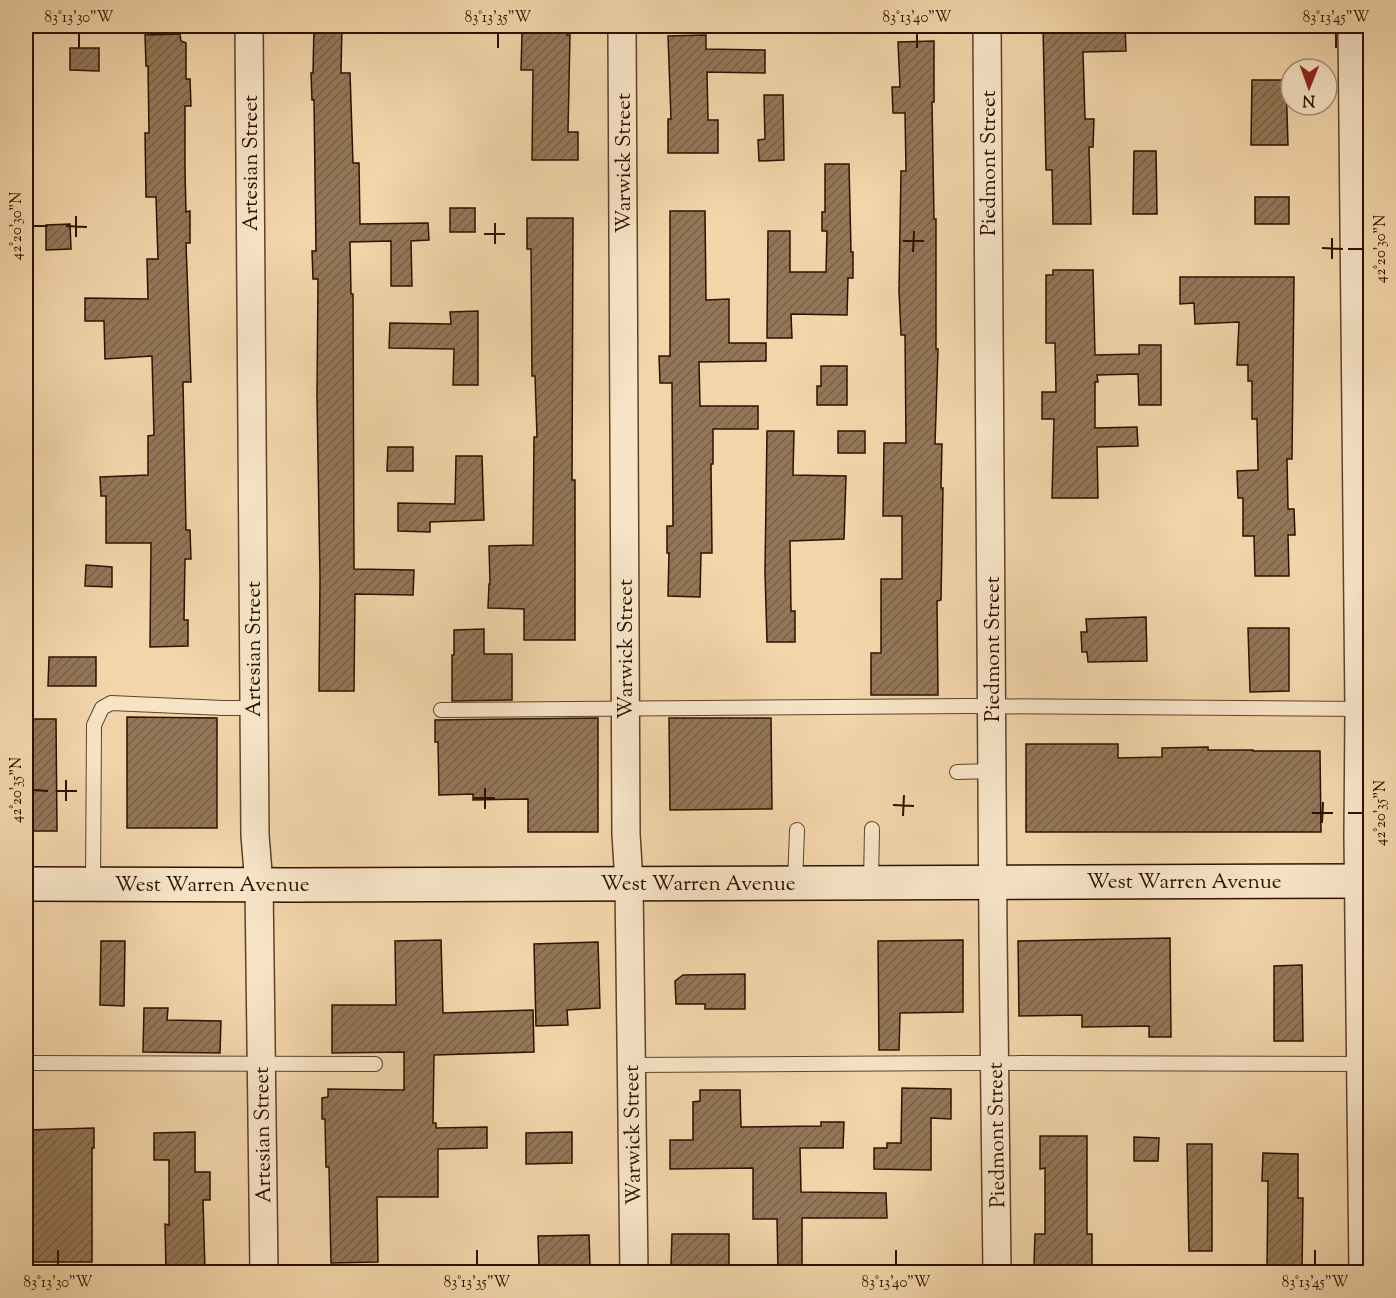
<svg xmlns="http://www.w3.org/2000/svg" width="1396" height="1298" viewBox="0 0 1396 1298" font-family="'Sorts Mill Goudy',serif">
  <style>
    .building { fill: url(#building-hatch); stroke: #2f1100; stroke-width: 1.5 }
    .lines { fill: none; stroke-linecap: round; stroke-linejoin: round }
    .service-casing { stroke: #60422a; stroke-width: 16 }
    .minor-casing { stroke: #60422a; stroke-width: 30 }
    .secondary-casing { stroke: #2f1100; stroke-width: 36 }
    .service { stroke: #f7e4c7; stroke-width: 14 }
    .minor { stroke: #f7e4c7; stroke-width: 27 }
    .secondary { stroke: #f7e4c7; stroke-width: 33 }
    .ticks { fill: none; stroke: #2f1100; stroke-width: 2 }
    .labels { text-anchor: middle; stroke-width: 5; stroke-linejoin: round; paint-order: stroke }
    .street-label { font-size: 21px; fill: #2f1100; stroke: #f7e4c7 }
    .neatline { fill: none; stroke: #2f1100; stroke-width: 2 }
    .ticks-label { font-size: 15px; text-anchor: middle; fill: #2f1100 }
  </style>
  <defs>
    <pattern id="building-hatch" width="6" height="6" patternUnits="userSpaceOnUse" patternTransform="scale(1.5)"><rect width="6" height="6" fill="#947758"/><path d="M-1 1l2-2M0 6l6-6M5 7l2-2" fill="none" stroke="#796046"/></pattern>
  </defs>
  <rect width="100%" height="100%" fill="#f2d5a9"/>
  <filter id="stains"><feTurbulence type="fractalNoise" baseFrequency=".00333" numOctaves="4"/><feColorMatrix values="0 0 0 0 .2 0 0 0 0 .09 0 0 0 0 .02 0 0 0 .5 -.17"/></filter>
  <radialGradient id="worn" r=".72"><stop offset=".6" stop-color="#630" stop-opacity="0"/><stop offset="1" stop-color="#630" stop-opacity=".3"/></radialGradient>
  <g class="building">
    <polygon points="314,26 342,26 341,73 350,73 353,163 359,163 360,224 428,223 429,240 411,241 412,286 391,286 391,241 350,242 351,294 353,294 354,569 414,570 413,595 355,594 354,691 319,691 320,579 317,396 318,279 313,279 312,251 316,251 314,100 312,100 311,73 313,73"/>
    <polygon points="540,26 567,26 567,35 570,35 568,132 578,132 578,160 532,160 533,70 521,70 522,33 540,33"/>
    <polygon points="1043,26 1125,26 1126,51 1083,52 1085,119 1094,119 1093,147 1089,147 1091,224 1053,224 1052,170 1046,170"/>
    <polygon points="180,34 181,41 186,43 186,79 190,79 191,106 185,106 185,171 186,212 190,211 190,243 186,243 191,382 183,382 186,530 190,530 191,559 185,559 184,620 188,620 188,646 150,647 151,543 106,543 106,496 101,496 100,477 148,475 148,436 154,435 152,356 105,359 104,321 85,321 85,298 148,299 147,259 158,259 156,197 146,197 145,133 149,133 148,66 146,66 145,35"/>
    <polygon points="706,35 706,49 765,50 765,73 707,72 708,120 718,120 718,153 668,153 668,119 671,119 668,36"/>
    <polygon points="934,41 934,102 932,102 934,219 936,219 936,349 938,349 935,444 942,444 941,488 943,488 941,600 937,601 938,695 871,695 871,653 881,653 881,579 902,579 902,516 883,516 884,443 906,443 905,335 901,335 899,291 901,171 906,171 905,113 893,113 892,87 900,87 898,42"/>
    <polygon points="70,48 99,48 99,71 70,70"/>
    <polygon points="1252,80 1286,80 1288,145 1251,145"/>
    <polygon points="764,95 783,95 784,160 759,161 758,140 765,139"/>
    <polygon points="1134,151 1156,151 1157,214 1133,214"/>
    <polygon points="825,164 849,164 851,252 853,252 853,278 848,278 847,315 791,314 792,338 767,338 768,231 790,231 790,272 826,272 827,231 822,231 822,212 825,212"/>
    <rect x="1255" y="197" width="34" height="27"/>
    <rect x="450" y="208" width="25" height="24"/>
    <polygon points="670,211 705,211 706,300 729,299 729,343 766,343 766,361 699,362 700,406 758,406 758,429 713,429 713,464 711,464 712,553 701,553 700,597 668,596 669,553 667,553 667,526 673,526 672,383 660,383 659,356 670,356"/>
    <polygon points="527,218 573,218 572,480 575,480 575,640 524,640 524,609 488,608 489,584 490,584 489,546 533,545 534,437 537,437 535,376 532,376 531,249 527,249"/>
    <polygon points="70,224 71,249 46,250 46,225"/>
    <polygon points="1053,270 1093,270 1095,355 1139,354 1139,345 1161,345 1161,405 1139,405 1138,374 1097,375 1098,382 1095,382 1095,428 1137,427 1138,446 1097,447 1098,498 1052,498 1054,419 1042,419 1042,392 1056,392 1055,343 1046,343 1046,275 1053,275"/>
    <polygon points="1180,277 1294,277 1292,459 1287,459 1288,509 1294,509 1295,535 1288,535 1289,576 1255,576 1254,536 1243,536 1243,498 1238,498 1237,471 1258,470 1257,419 1252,419 1252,381 1248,381 1248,365 1237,365 1239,322 1195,324 1194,303 1180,304"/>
    <polygon points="478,311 478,385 453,385 454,349 389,348 390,323 451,324 450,312"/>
    <polygon points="821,366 847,366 847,405 817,405 817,386 821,386"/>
    <polygon points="767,431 794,431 793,475 846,476 844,539 790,541 791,611 795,611 795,642 767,642 765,572"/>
    <rect x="838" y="431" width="27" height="22"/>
    <polygon points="388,447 413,447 413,471 387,471"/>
    <polygon points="456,456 482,456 484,520 430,522 430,532 398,531 398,503 455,504"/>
    <polygon points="86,565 112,567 112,587 85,586"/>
    <polygon points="1146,617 1147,661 1088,662 1087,652 1082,652 1081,632 1087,632 1086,619"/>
    <polygon points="1248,628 1289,628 1289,691 1250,692"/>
    <polygon points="484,629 484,654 512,654 512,700 452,701 452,655 454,655 454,630"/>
    <polygon points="49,657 96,657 96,686 48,686"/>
    <polygon points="127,717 217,718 217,828 127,828"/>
    <polygon points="598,718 598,832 528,832 528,799 473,800 473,794 439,795 438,742 435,742 435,720"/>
    <polygon points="669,718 771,718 772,809 670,810"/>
    <polygon points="32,719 56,719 57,831 33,831"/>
    <polygon points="1026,744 1118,744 1118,758 1162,757 1162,748 1208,747 1208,750 1253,750 1253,751 1320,751 1321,832 1026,832"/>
    <polygon points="1170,938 1171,1037 1149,1037 1149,1026 1082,1027 1082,1015 1019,1016 1018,941"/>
    <polygon points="441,940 443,1013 533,1010 534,1052 434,1055 433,1123 436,1123 436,1128 487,1127 487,1148 438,1149 438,1197 377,1197 378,1262 331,1263 329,1167 326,1167 325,1119 322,1119 322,1098 328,1097 328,1089 404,1090 404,1052 332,1053 332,1005 396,1005 395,941"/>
    <polygon points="963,940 963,1012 900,1013 899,1050 879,1050 878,941"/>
    <polygon points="101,941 125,941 124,1006 100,1005"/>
    <polygon points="598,942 600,1008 567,1010 568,1025 536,1026 534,944"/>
    <polygon points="1302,965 1303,1041 1274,1041 1274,966"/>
    <polygon points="745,974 745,1009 705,1009 705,1004 676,1004 675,981 683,975"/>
    <polygon points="144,1008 168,1008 167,1020 221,1021 220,1053 143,1052"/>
    <polygon points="902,1088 951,1089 951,1119 931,1118 931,1170 874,1169 874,1148 887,1148 887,1143 901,1143"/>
    <polygon points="700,1090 740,1090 741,1127 821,1126 821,1122 844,1122 843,1148 800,1148 801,1192 886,1193 887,1218 802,1218 802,1272 778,1272 777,1219 753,1219 753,1168 670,1169 670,1140 693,1140 693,1102 700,1101"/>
    <polygon points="94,1128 94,1148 92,1148 92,1262 26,1262 26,1130"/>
    <polygon points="195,1132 195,1172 210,1172 210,1200 203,1200 205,1272 166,1272 165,1224 169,1225 169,1160 154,1160 154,1133"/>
    <polygon points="572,1132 572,1163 526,1164 526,1133"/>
    <polygon points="1040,1136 1087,1136 1087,1234 1092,1234 1092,1265 1034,1265 1035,1234 1045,1234 1045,1168 1040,1169"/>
    <polygon points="1134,1137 1159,1138 1158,1161 1134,1161"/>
    <polygon points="1187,1144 1212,1144 1212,1251 1189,1251"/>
    <polygon points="1263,1153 1298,1154 1298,1198 1303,1198 1302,1272 1267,1271 1268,1181 1262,1181"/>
    <polygon points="672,1234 729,1234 729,1265 671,1265"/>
    <polygon points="589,1235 590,1265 539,1267 538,1236"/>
  </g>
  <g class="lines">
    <g class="service-casing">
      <g id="service">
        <polyline points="441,710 967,706 1363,709"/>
        <polyline points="957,772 993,771"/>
        <polyline points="871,882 872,829"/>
        <polyline points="795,883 797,830"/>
        <polyline points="93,884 94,725 102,708 111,703 223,708 253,708"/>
        <polyline points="26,1063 375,1064"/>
        <polyline points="631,1065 969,1063 1361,1064"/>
      </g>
    </g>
    <g class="minor-casing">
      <g id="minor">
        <polyline points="249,26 255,835 259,885 264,1272"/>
        <polyline points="622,26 626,834 629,883 634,1272"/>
        <polyline points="987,26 993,935 997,1272"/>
        <polyline points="1352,26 1359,710 1358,836 1363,1272"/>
      </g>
    </g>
    <g class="secondary-casing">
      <polyline id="secondary" points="26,884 289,885 1370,881"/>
    </g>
    <use href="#service" class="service"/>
    <use href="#minor" class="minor"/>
    <use href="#secondary" class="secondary"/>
  </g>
  <path class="ticks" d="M 79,48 L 79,33M 498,48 L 498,33M 917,48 L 917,33M 1336,48 L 1336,33M 33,226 L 48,226M 66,226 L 87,227M 484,234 L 505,234M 76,237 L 76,216M 903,241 L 924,241M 495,244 L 495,223M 1322,248 L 1343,249M 1348,249 L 1363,249M 913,252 L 914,231M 1332,259 L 1332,238M 33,790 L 48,791M 56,791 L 77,791M 474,798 L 495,798M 66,801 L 66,780M 893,805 L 914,806M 485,809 L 485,788M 1312,813 L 1333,813M 1348,813 L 1363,813M 903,816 L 904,795M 1322,823 L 1323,802M 58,1265 L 58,1250M 477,1265 L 477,1250M 896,1265 L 896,1250M 1315,1265 L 1315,1250"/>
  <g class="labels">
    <g class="street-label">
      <text transform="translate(250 163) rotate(-90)" y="7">Artesian Street</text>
      <text transform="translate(623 163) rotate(-90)" y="7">Warwick Street</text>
      <text transform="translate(988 163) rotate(-90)" y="7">Piedmont Street</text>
      <text transform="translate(253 649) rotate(-90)" y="7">Artesian Street</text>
      <text transform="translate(625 649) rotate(-90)" y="7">Warwick Street</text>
      <text transform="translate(992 649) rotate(-90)" y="7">Piedmont Street</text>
      <text x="1184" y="888">West Warren Avenue</text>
      <text x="698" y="890">West Warren Avenue</text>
      <text x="212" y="891">West Warren Avenue</text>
      <text transform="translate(262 1135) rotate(-91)" y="7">Artesian Street</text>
      <text transform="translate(632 1135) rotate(-91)" y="7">Warwick Street</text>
      <text transform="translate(996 1135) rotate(-91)" y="7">Piedmont Street</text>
    </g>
  </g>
  <rect width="1396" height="1298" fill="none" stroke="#f2d5a9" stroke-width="66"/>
  <g transform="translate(1309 87) rotate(181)"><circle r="28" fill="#f7e4c7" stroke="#a79077" stroke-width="1.5"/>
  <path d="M0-4.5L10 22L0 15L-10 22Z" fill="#8f2418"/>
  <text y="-9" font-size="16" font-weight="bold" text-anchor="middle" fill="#2f1100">N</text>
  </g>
  <rect x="33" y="33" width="1330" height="1232" class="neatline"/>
  <g class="ticks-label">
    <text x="79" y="22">83°13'30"W</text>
    <text x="498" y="22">83°13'35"W</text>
    <text x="917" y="22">83°13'40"W</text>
    <text x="1336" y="22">83°13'45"W</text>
    <text transform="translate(16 226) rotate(-90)" y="5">42°20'30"N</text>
    <text transform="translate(1380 249) rotate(-90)" y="5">42°20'30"N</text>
    <text transform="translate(16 790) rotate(-90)" y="5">42°20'35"N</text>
    <text transform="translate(1380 813) rotate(-90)" y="5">42°20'35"N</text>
    <text x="58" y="1287">83°13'30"W</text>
    <text x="477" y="1287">83°13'35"W</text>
    <text x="896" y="1287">83°13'40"W</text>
    <text x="1315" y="1287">83°13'45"W</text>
  </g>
  <rect width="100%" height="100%" filter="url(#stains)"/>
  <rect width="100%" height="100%" fill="url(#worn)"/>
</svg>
